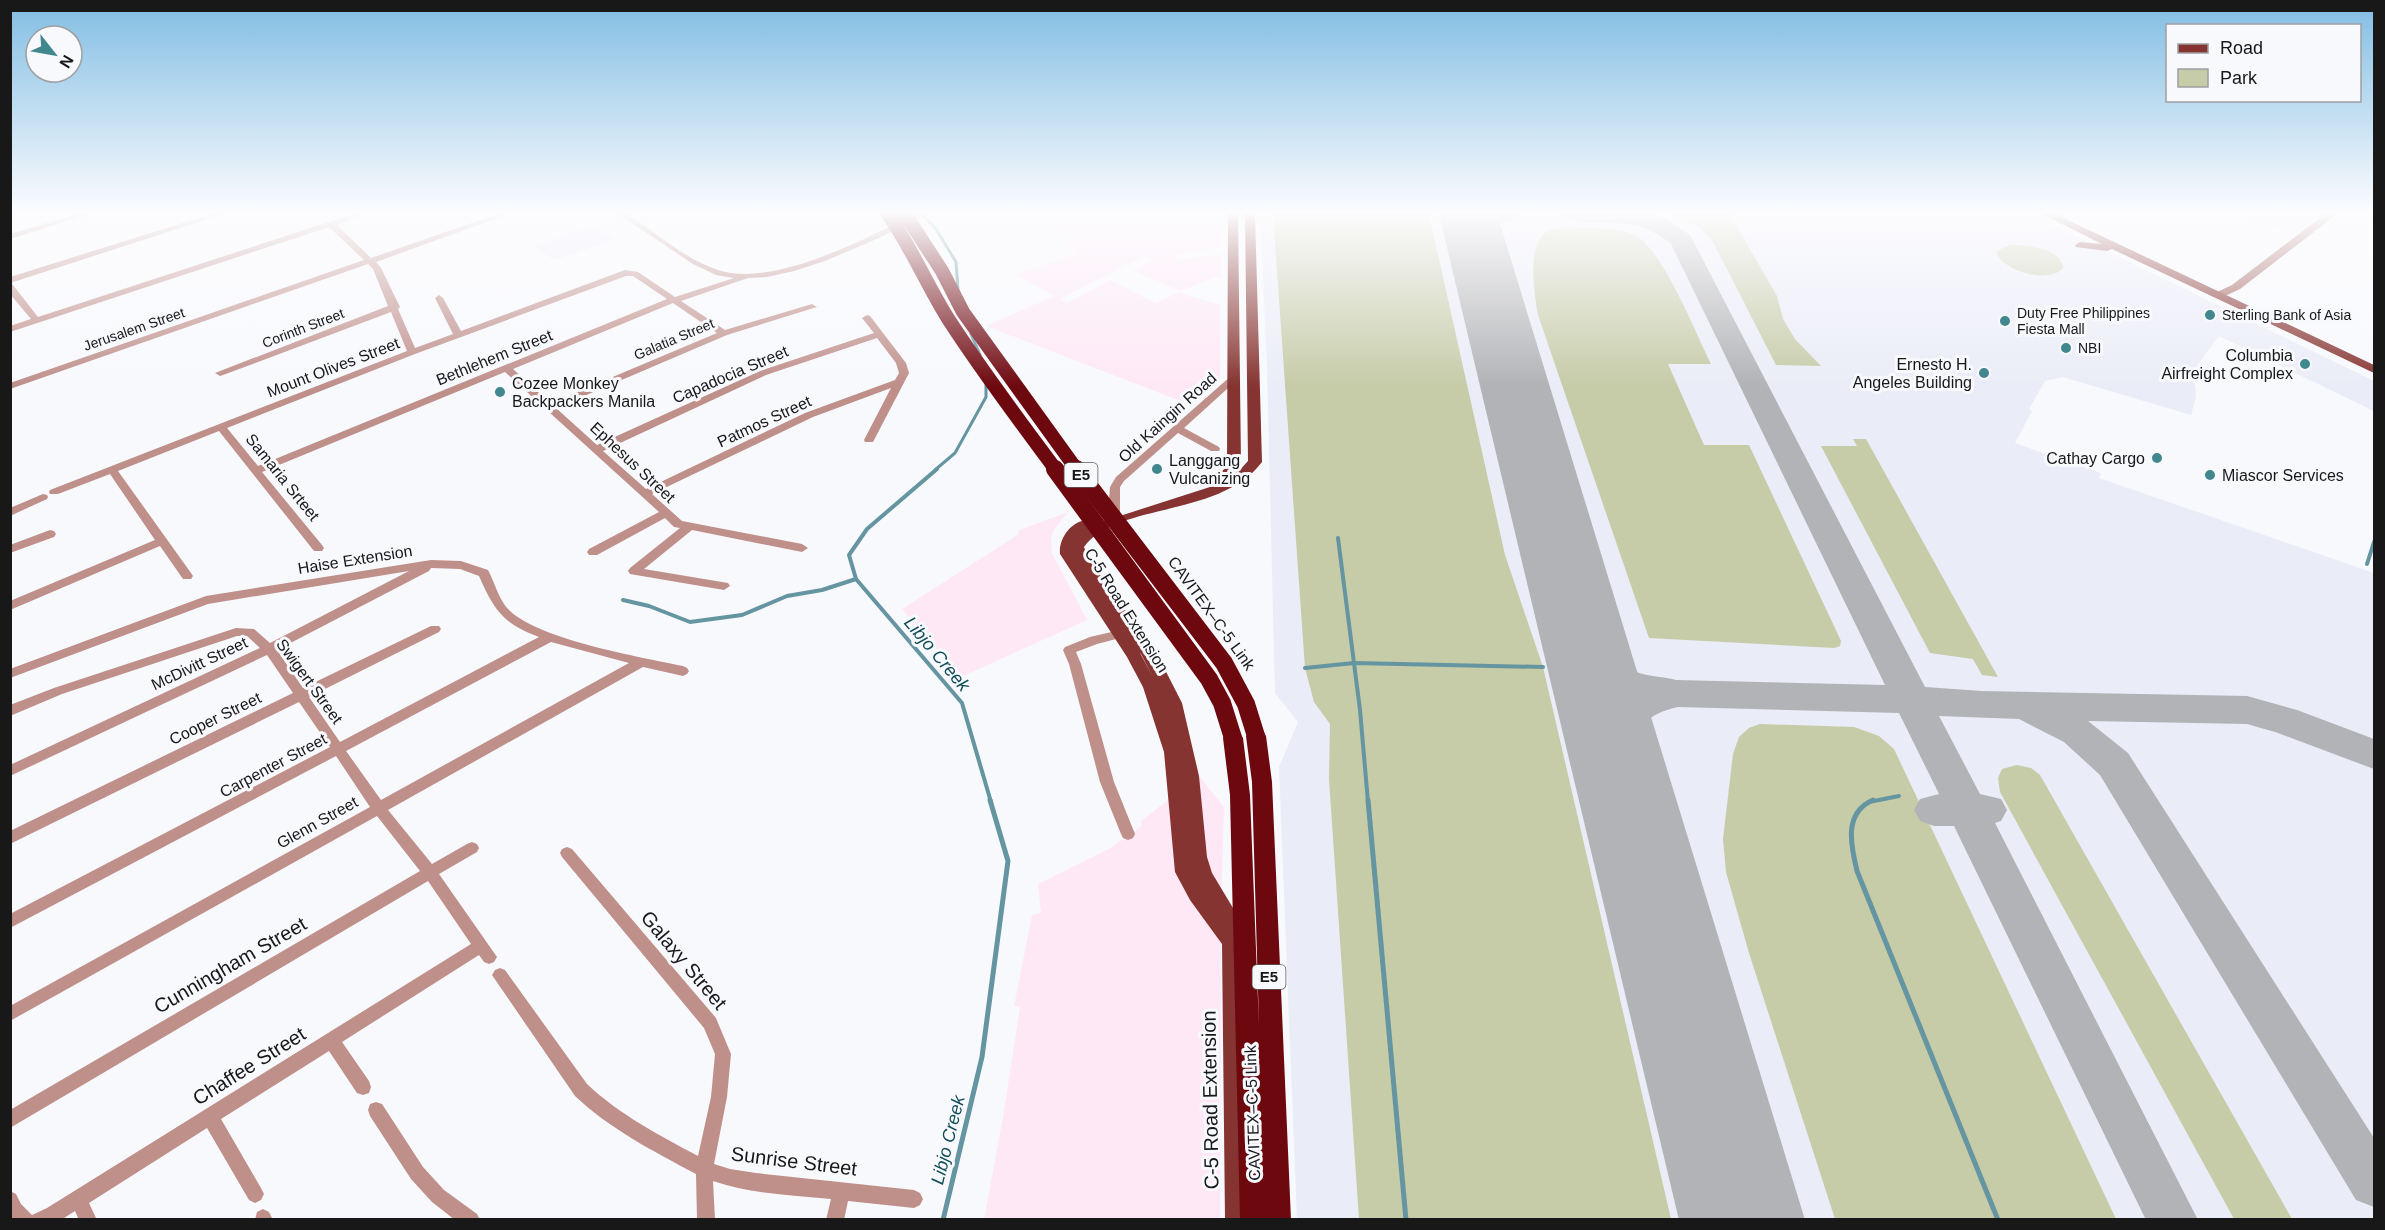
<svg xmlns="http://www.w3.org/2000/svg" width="2385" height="1230" viewBox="0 0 2385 1230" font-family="Arial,sans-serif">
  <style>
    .built { fill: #eaecf7 }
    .industrial { fill: #fee8f5 }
    .green { fill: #c6cba8 }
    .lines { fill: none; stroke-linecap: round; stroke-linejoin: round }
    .stream-far2 { stroke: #6595a1; stroke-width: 3 }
    .stream-far1 { stroke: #6595a1; stroke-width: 4 }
    .stream { stroke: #6595a1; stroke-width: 5 }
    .taxiway { fill: #b2b3b6; fill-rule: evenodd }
    .runway { fill: #b2b3b6; fill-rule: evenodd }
    .street { fill: #bf8f8a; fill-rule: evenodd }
    .secondary { fill: #9f5b56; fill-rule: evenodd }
    .primary { fill: #863431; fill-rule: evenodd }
    .highway { fill: #6e080f; fill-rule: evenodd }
    .highway-bridge-far1 { stroke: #6e080f; stroke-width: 14 }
    .highway-bridge { stroke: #6e080f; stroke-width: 18 }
    .poi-dot { fill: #40878e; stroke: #f8f9fd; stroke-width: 2 }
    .labels { text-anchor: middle; stroke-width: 6; stroke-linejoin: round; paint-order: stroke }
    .far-poi-label { font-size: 14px; fill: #181819; stroke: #f8f9fd; text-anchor: start }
    .far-street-label { font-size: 14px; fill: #181819; stroke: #f8f9fd }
    .shield { fill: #f8f9fd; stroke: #5b5c5d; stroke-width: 1.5 }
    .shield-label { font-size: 15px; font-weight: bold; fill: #181819 }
    .poi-label { font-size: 16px; fill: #181819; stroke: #f8f9fd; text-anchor: end }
    .street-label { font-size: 16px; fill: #181819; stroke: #f8f9fd }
    .water-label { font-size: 18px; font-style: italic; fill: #114c59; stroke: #f8f9fd }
    .near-street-label { font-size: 20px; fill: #181819; stroke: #f8f9fd }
  </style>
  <rect width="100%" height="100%" fill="#f8f9fd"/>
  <g class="built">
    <polygon points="1260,214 2031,214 2374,381 2374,411 2219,336 2193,371 2196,396 2191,415 2063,377 2045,381 2029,409 2032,411 2015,443 2101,473 2099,478 2374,573 2374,1219 1297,1219 1279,767 1298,722 1275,693 1267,366"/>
    <polygon points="2239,214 2290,214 2320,219 2292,234"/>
    <polygon points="592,224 615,240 554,260 533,246"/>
  </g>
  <g class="industrial">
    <polygon points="1039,214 1222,214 1221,247 1175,255 1176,260 1222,254 1221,279 1216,277 1180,291 1132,270 1152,261 1145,256 1060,299 1067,303 1110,280 1156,303 1177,292 1220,305 1220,378 1191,405 986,326 1054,296 1016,274 1078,253"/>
    <polygon points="1068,512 1053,531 1051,539 1052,553 1087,620 961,677 902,609 1019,534 1019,530"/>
    <polygon points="1199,776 1224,807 1221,906 1220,1219 984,1220 1003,1117 1020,1007 1014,1006 1032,915 1041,913 1038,884 1109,849 1142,826 1141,821"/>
  </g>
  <g class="green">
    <polygon points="1273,214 1429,214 1505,555 1543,667 1671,1219 1359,1219 1329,779 1330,724 1314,702 1305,668"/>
    <polygon points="1673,214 1730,214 1777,296 1783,319 1795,339 1821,366 1776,365 1712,240 1697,226"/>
    <path d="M 1560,228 C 1583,229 1612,225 1634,235 C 1662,247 1696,334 1711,364 L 1668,364 L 1704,445 L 1749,445 L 1841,641 L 1840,646 L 1834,648 L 1649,638 L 1538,315 C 1534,292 1523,228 1560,228 Z"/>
    <path d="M 2011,245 C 2027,245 2061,248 2063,268 C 2049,284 2006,272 1997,254 L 1998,250 Z"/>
    <polygon points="1853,439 1866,439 1998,677 1982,675 1973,659 1930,653 1821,446 1857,446"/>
    <polygon points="1760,724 1854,727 1879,736 1894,749 2116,1219 1835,1219 1749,953 1726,872 1723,839 1733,754 1739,737 1749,728"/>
    <polygon points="2017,765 2031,768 2040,775 2292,1219 2234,1219 2000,792 1998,778 2002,769"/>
  </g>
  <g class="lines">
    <g class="stream-far2">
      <polyline points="922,214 936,229 956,262 958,290"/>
      <polyline points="971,334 980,355"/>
      <polyline points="935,470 955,453 986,397 986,382"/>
    </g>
    <g class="stream-far1">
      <polyline points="937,469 867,529 849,555 856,579 962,703 991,802"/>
      <polyline points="1338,538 1360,710 1368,802"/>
      <polyline points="2367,564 2374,542"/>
      <polyline points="623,600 649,606 690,622 742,615 787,596 822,590 856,579"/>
      <polyline points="1305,668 1354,663 1543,667"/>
      <polyline points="1869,802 1899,796"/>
    </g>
    <g class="stream">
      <polyline points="1368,800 1406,1220"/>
      <path d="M 1873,800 C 1843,813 1851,846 1857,871 L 1998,1220"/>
      <polyline points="943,1220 982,1057 1008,861 990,800"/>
    </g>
    <g class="taxiway">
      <polygon points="1479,214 1518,214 1514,219 1493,226 1484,245 1475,247 1466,245 1463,240 1466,228"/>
      <path d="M 1563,214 L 1652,214 L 1666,219 L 1690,235 L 1925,687 L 1982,691 L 2247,696 L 2297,710 L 2374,739 L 2374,769 L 2275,732 L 2247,724 L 2088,721 L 2128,753 L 2374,1138 L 2374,1207 L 2356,1200 L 2100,775 L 2064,742 L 2019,719 L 1939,716 L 1980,794 L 2001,799 L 2007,810 L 2001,821 L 1995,823 L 2198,1220 L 2146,1220 L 1954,826 L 1934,826 L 1920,821 L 1914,810 L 1920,799 L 1939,794 L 1899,713 L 1678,707 C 1618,721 1652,748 1634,783 L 1620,787 L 1606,783 C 1593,757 1601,712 1627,697 C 1597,688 1583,669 1567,643 L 1573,634 L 1585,630 L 1597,634 C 1609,651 1622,669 1643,674 C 1654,677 1666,677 1676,680 L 1885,685 L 1671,244 C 1633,212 1607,229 1567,219 Z"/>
    </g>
    <polygon class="runway" points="1439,214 1497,214 1805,1220 1679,1220"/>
    <g class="street">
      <polygon points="10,214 18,214 10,217"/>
      <polygon points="77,214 90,214 10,239 10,234"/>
      <polygon points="211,214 224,214 10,283 10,277"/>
      <path d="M 353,214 L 365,214 L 337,225 L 371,258 L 497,214 L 509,214 L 376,262 L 381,268 L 400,307 L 398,309 L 415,348 L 453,334 L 435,298 L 439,295 L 443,298 L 461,331 L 625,270 L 638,272 L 675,297 L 734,278 L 716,275 L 693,264 L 618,214 L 628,214 C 656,233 685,259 718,270 C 773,288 865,239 915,214 L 925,214 L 879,238 L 825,261 L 794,271 L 767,277 L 748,278 L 681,301 L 725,330 L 812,304 L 817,307 L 727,335 L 556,408 L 597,445 L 760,371 L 874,333 L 862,318 L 867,315 L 870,316 L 906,363 L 909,373 L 873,442 L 865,442 L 864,440 L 891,388 L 813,417 L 652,494 L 682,521 L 802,544 L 808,548 L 802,552 L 692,530 L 644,569 L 728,583 L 730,586 L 724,590 L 630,574 L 628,571 L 630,568 L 680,528 L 674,527 L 665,518 L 597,555 L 589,555 L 587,552 L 589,549 L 659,512 L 505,372 L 262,472 L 322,545 L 324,548 L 322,551 L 314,551 L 219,431 L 118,471 L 191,573 L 193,576 L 191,579 L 183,579 L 160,546 L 10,610 L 10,601 L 155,540 L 110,474 L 58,494 L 50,494 L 49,492 L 50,490 L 407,351 L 391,312 L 223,375 L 220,376 L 215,373 L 388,306 L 373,269 L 368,264 L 10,389 L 10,383 L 364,260 L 329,227 L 10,332 L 10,326 L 31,319 L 10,294 L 10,284 L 13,285 L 38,317 ZM 626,276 L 633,276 L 667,299 L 258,466 L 227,428 L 415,354 ZM 673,303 L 717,333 L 551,403 L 513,369 ZM 877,338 L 896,363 L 899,373 L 895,380 L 805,413 L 646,489 L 603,451 L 766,375 Z"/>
      <polygon points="1234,375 1237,376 1237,380 1184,428 1219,447 1220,449 1219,451 1211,451 1178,433 1124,481 1120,487 1120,513 1118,515 1110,515 1108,513 1110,487 1116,477 1231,376"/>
      <polygon points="43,494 47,495 48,497 47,499 10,516 10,508"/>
      <polygon points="50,530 54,531 56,534 54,537 10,553 10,545"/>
      <path d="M 431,560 L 461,561 L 488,570 C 495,583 499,601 510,611 C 541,640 640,657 683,666 L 687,668 L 689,671 L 687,674 L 683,676 L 643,667 L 388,810 L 432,864 L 467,844 L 472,842 L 477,844 L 479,848 L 477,852 L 439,874 L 497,957 L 494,962 L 489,964 L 484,962 L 479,955 L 342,1042 L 369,1081 L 371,1087 L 369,1093 L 363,1095 L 357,1093 L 329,1051 L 221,1119 L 261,1188 L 264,1194 L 261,1200 L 255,1203 L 249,1200 L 207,1128 L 89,1203 L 97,1220 L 79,1220 L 75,1211 L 61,1220 L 12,1220 L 10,1191 L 16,1194 L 21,1204 L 32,1215 L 47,1208 L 471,944 L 428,881 L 10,1128 L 10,1110 L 420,871 L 377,816 L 10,1021 L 10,1006 L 370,807 L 336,756 L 10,928 L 10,914 L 330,747 L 299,702 L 10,844 L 10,831 L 293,693 L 267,655 L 10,776 L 10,765 L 260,648 L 247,636 L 237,636 L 62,694 L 10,716 L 10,705 L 54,688 L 236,628 L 254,629 L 270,643 L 409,571 L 208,604 L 10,678 L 10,669 L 206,596 ZM 431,568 L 460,569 L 479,576 C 494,610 503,624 539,637 L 340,742 L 309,697 L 439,632 L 441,629 L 439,626 L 431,626 L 303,688 L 277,650 L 429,571 ZM 551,642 L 629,663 L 381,800 L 346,751 Z"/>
      <polygon points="1120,630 1126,634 1124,637 1097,644 1076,652 1081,664 1114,782 1135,834 1133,838 1128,840 1123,838 1121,834 1100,782 1069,664 1063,650 1065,647 1090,637"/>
      <path d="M 567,847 L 572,849 L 716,1018 L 718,1023 L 731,1054 L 727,1097 L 714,1164 L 730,1169 L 756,1173 L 914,1190 L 920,1193 L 923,1199 L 920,1205 L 914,1208 L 848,1201 L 844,1220 L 826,1220 L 831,1199 C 792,1195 750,1194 713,1181 L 715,1220 L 697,1220 L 696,1174 C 653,1151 610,1129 575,1096 L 492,975 L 495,970 L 500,968 L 505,970 L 587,1084 C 620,1115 659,1135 698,1156 L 711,1097 L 715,1054 L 704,1028 L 562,857 L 560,853 L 562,849 Z"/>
      <polygon points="376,1102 382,1104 423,1167 444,1190 477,1214 480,1220 455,1220 432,1202 411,1179 370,1116 368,1110 370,1104"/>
      <polygon points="263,1209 269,1212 273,1220 255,1220 257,1212"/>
    </g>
    <polygon class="secondary" points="2325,214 2337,214 2240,289 2223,297 2215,297 2215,293 2232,285"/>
    <g class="primary">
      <path d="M 1228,214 L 1238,214 L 1241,465 L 1237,473 L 1248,461 L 1245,214 L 1255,214 L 1262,462 C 1220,518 1117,502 1084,547 L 1088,558 L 1157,654 L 1182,703 L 1199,776 L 1207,857 L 1212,873 L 1233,908 L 1240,944 L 1247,1220 L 1225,1220 L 1222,944 L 1190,900 L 1175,872 L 1164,752 L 1143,687 L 1127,657 L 1060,554 C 1058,537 1075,516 1093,521 L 1095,524 L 1213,486 L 1218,484 L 1211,483 L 1209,480 C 1214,473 1224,473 1227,465 ZM 1140,653 L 1153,677 L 1141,654 Z"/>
      <polygon points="2042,214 2055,214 2374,365 2374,373 2112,249 2107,251 2076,247 2075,245 2080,242 2102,244"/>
    </g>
    <polygon class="highway" points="1256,728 1263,731 1266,736 1272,782 1291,1220 1240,1220 1230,795 1223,738 1226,733 1233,730 1240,733 1243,738 1250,795 1259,1026 1252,782 1246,736 1249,731"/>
    <g class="highway-bridge-far1">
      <path d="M 888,214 C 911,247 926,283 947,317 C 981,370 1019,420 1056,470"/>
      <polyline points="905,214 942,271 963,312 1077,470"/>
    </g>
    <g class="highway-bridge">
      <polyline points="1055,469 1209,679 1222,703 1233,738"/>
      <polyline points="1076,469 1224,663 1246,704 1256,736"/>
    </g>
  </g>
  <linearGradient id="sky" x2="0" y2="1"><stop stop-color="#81bde3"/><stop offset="0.55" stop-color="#fcfcfe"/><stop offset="1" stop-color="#fcfcfe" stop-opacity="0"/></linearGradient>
  <rect width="2385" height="386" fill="url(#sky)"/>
  <g class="poi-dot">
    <circle cx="2210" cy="315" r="6"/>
    <circle cx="2005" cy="321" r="6"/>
    <circle cx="2066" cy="348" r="6"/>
    <circle cx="2305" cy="364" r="6"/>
    <circle cx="1984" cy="373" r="6"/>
    <circle cx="500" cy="392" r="6"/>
    <circle cx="2157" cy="458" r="6"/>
    <circle cx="1157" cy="469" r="6"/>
    <circle cx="2210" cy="475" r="6"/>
  </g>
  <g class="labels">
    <g class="far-poi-label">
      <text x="2017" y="318">Duty Free Philippines<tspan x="2017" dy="16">Fiesta Mall</tspan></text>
      <text x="2222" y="320">Sterling Bank of Asia</text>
      <text x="2078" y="353">NBI</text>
    </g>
    <g class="far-street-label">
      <text transform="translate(303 328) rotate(-21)" y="5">Corinth Street</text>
      <text transform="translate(134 329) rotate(-19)" y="5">Jerusalem Street</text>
      <text transform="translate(674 339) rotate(-23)" y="5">Galatia Street</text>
    </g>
    <g class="shield">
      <rect x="1064.5" y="463" width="33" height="24" rx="4.5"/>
      <rect x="1252.5" y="965" width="33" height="24" rx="4.5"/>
    </g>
    <g class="shield-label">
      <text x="1081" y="480">E5</text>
      <text x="1269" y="982">E5</text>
    </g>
    <g class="poi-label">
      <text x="2293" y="361">Columbia<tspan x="2293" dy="18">Airfreight Complex</tspan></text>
      <text x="1972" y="370">Ernesto H.<tspan x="1972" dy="18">Angeles Building</tspan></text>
      <text x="512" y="389" text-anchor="start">Cozee Monkey<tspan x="512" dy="18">Backpackers Manila</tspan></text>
      <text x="2145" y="464">Cathay Cargo</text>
      <text x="1169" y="466" text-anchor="start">Langgang<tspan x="1169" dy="18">Vulcanizing</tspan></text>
      <text x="2222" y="481" text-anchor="start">Miascor Services</text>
    </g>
    <g class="street-label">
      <text transform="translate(494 357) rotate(-22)" y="6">Bethlehem Street</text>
      <text transform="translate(333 367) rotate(-21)" y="6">Mount Olives Street</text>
      <text transform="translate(730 374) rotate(-23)" y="6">Capadocia Street</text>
      <text transform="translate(1167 417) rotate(-42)" y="6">Old Kaingin Road</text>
      <text transform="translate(764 421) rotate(-25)" y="6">Patmos Street</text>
      <text transform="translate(633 462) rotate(43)" y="6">Ephesus Street</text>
      <text transform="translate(283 477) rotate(51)" y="6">Samaria Srteet</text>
      <text transform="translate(355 559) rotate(-9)" y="6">Haise Extension</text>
      <text transform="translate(1127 610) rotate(58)" y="6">C-5 Road Extension</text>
      <text transform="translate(1212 613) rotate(54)" y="6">CAVITEX–C-5 Link</text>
      <text transform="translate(199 663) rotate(-25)" y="6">McDivitt Street</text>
      <text transform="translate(310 681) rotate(54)" y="6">Swigert Street</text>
      <text transform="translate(215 718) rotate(-26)" y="6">Cooper Street</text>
      <text transform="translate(273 765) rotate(-28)" y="6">Carpenter Street</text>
      <text transform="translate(317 822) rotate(-29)" y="6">Glenn Street</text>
      <text transform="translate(1252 1113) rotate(-92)" y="6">CAVITEX–C-5 Link</text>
    </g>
    <g class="water-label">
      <text transform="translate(937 654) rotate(50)" y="6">Libjo Creek</text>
      <text transform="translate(948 1140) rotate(-76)" y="6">Libjo Creek</text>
    </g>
    <g class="near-street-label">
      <text transform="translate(684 960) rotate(50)" y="7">Galaxy Street</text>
      <text transform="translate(230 965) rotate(-30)" y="7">Cunningham Street</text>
      <text transform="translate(249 1066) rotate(-32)" y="7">Chaffee Street</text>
      <text transform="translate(1210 1100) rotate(-91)" y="7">C-5 Road Extension</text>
      <text transform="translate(794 1161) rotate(7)" y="7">Sunrise Street</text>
    </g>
  </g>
  <rect width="2385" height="1230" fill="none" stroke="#181819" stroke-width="24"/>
  <rect x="2166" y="24" width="195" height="78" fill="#f8f9fd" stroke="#9e9fa2" stroke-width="1.5"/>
  <rect x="2178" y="44" width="30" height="9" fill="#863431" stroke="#9e9fa2" stroke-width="1.5"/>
  <text x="2220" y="54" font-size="18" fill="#181819">Road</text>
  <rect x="2178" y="69" width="30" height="18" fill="#c6cba8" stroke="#9e9fa2" stroke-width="1.5"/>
  <text x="2220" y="84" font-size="18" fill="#181819">Park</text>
  <g transform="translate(54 54) rotate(121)"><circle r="28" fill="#f8f9fd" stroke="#9e9fa2" stroke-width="1.5"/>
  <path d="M0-4.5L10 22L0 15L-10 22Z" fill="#40878e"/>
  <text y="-9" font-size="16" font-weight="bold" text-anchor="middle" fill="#181819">N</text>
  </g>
</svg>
